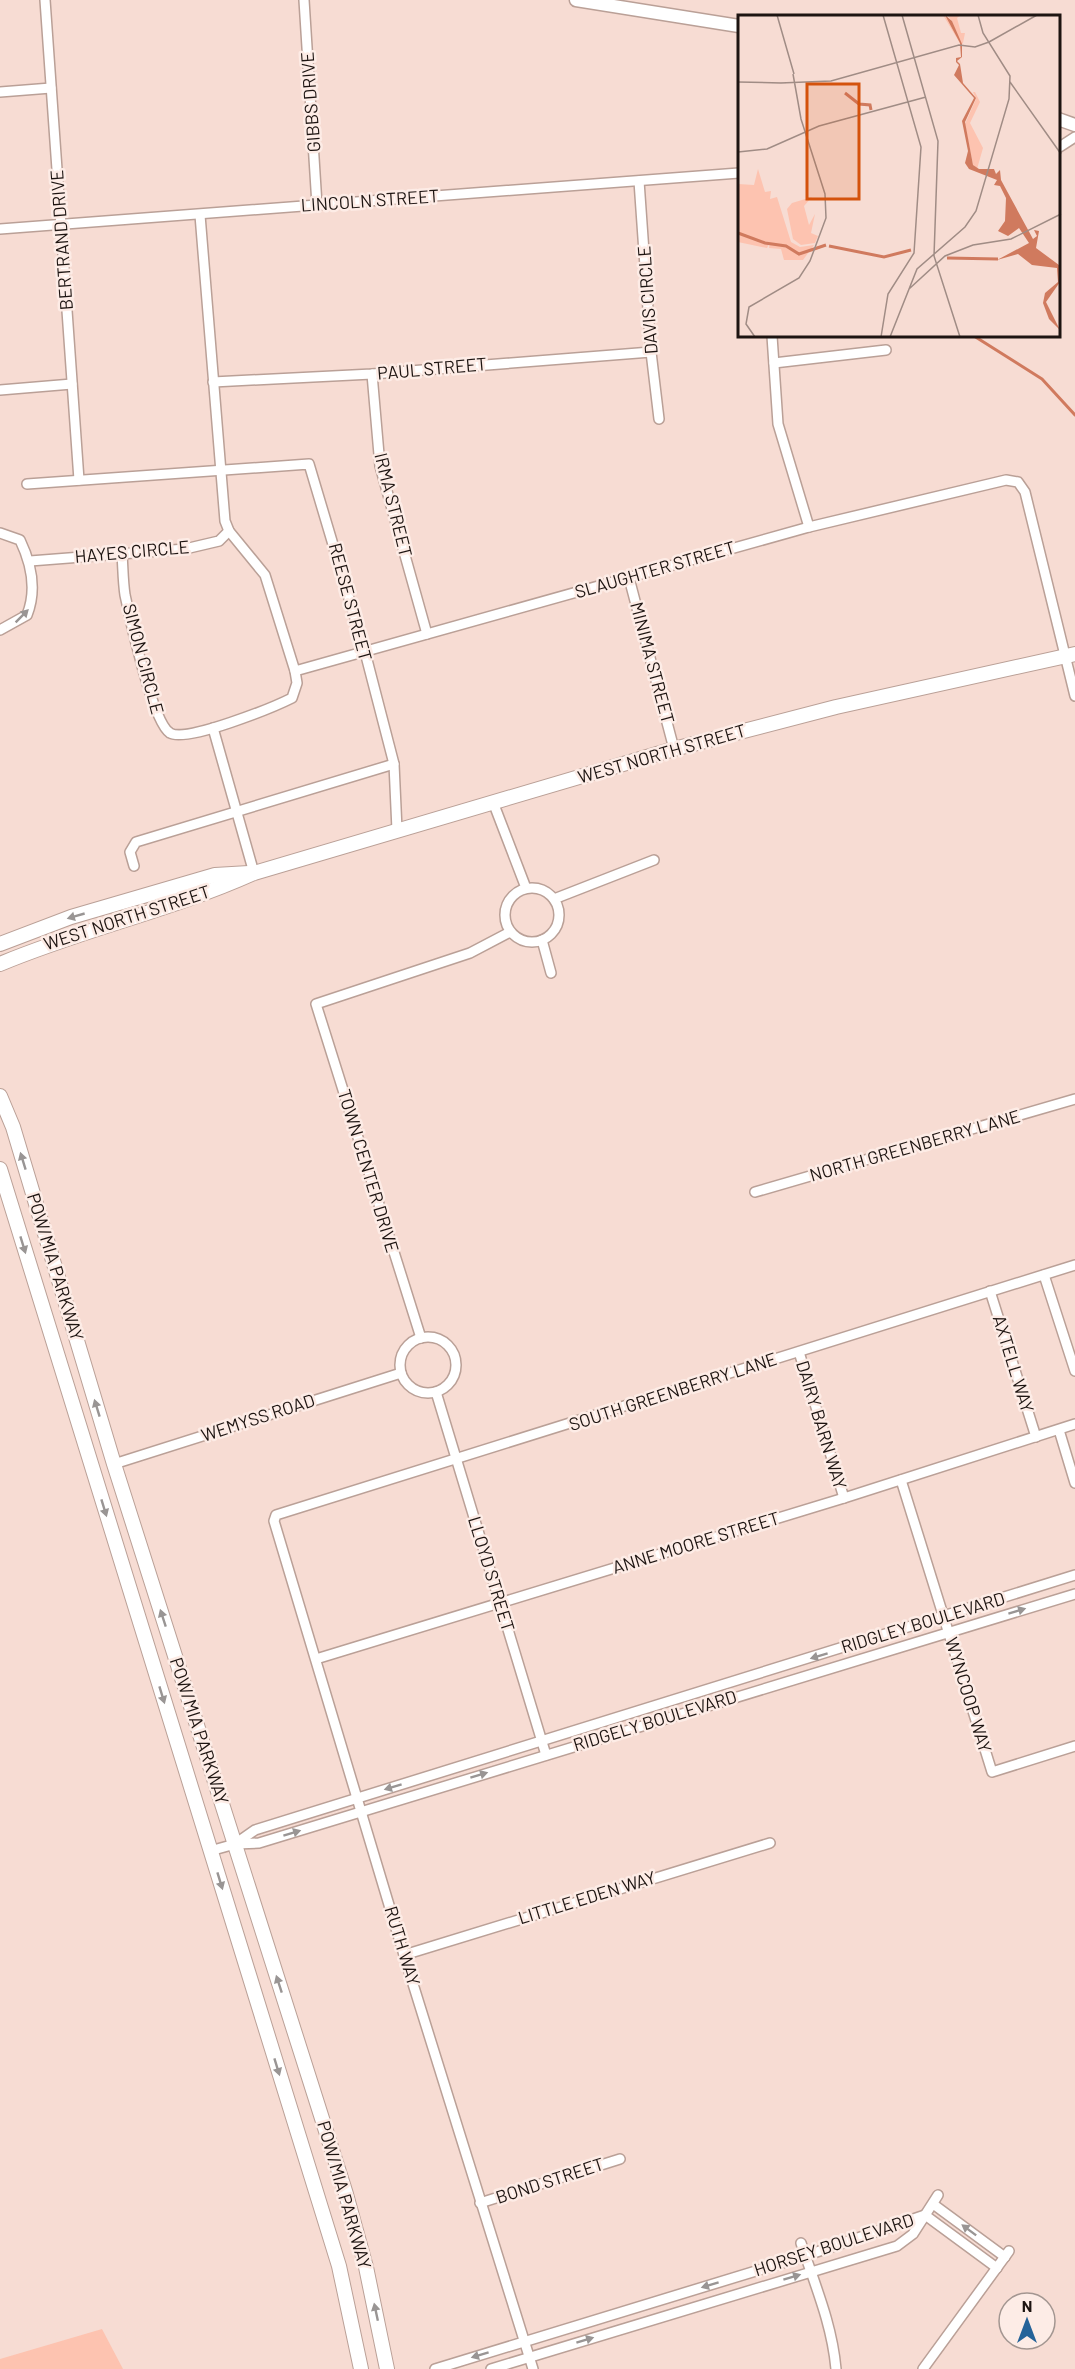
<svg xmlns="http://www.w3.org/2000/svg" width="1075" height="2369" viewBox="0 0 1075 2369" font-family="Barlow,sans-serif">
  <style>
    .green { fill: #fdc3b0 }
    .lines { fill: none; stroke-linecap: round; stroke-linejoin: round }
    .stream { stroke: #d07a5e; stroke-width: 3 }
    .minor-casing { stroke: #baa097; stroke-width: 12 }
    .tertiary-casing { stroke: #baa097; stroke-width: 15 }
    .secondary-casing { stroke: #baa097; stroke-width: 16 }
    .minor { stroke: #fff; stroke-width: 9 }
    .tertiary { stroke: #fff; stroke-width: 12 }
    .secondary { stroke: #fff; stroke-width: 14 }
    .oneway { fill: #999594 }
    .labels { text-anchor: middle; stroke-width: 5; stroke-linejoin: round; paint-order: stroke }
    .street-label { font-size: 18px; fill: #1d1411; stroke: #fdece6 }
    .inset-river { fill: none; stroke: #d07a5e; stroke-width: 3 }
    .inset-road { fill: none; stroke: #a08c85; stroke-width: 1.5 }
    .view { fill: #d4520c; fill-opacity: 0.15; stroke: #d4520c; stroke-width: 3 }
    .inset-edge { fill: none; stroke: #1d1411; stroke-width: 3 }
  </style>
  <rect width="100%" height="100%" fill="#f7dcd3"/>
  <polygon class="green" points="102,2329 123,2369 0,2369 0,2359"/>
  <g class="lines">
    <polyline class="stream" points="974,336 1042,379 1075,415"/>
    <g class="minor-casing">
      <g id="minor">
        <polyline points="45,0 79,480"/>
        <polyline points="304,0 317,205"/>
        <polyline points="0,92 51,88"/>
        <polyline points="1058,148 1075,137"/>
        <polyline points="639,181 651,352 659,419"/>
        <polyline points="0,229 739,173"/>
        <polyline points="772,336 778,424 809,527"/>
        <polyline points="774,363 886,350"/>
        <polyline points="372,374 380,466 427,634"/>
        <polyline points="213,382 372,374 651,352"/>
        <polyline points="0,390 72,384"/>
        <polyline points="27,484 309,464 365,652 394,764 397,830"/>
        <path d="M 0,533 L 20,540 C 31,563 37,590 27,615 L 0,630"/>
        <path d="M 122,554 C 123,568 123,582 125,595 C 130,620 153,723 170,733 C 186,743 274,707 292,698 L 297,683 L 295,671 L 265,575 L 229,531 L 225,521 L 200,215"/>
        <polyline points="30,561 185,549 219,541 229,531"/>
        <polyline points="629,578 674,749"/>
        <polyline points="295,671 809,527 1006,480 1018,482 1025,492 1075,696"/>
        <polyline points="213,728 254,873"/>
        <polyline points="493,802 526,888"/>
        <polyline points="134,866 130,852 136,842 394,764"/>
        <circle cx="532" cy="915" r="27"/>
        <polyline points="554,899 654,860"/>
        <polyline points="542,940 551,973"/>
        <polyline points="755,1192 1075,1099"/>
        <polyline points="1044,1275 1075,1371"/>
        <polyline points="990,1291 1036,1437"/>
        <circle cx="428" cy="1365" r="28"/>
        <polyline points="421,1338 316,1004 470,953 510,932"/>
        <polyline points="799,1352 844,1498"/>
        <polyline points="436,1392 546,1755"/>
        <polyline points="1059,1430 1075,1483"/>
        <polyline points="114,1464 401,1373"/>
        <polyline points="901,1480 992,1772 1075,1746"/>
        <polyline points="316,1659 844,1498 1075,1424"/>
        <polyline points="235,1844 255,1830 1075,1575"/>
        <polyline points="210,1851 235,1844 259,1843 1075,1594"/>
        <polyline points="404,1955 770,1843"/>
        <polyline points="480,2203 620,2159"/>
        <polyline points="933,2204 1005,2257"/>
        <polyline points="925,2215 997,2268"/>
        <path d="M 801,2243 C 815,2285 832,2324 836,2369"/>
        <polyline points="435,2369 805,2256 925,2215"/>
        <polyline points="491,2369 897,2246 913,2234 938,2195"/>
        <polyline points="533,2369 404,1955 274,1521 276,1515 1075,1265"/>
        <polyline points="923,2369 1009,2251"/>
      </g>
    </g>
    <g class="tertiary-casing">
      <g id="tertiary">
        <polyline points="576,0 739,26"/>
        <polyline points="1058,119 1075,125"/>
      </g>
    </g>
    <g class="secondary-casing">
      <g id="secondary">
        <polyline points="0,944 71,917 215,875 249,873"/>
        <path d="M 0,964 C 83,929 172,910 254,873 L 674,749 L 836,707 L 1075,654"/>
        <polyline points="0,1096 13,1127 114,1464 346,2194 366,2267 387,2369"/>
        <polyline points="0,1169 339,2266 361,2369"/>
      </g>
    </g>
    <use href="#minor" class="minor"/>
    <use href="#tertiary" class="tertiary"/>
    <use href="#secondary" class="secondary"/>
  </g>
  <defs><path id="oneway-solid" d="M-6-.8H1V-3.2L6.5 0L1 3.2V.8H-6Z" transform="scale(1.5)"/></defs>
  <g class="oneway">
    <use href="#oneway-solid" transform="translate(22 616) rotate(-45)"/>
    <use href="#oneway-solid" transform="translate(76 916) rotate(164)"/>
    <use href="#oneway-solid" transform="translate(23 1161) rotate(-107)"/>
    <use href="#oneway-solid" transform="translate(23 1245) rotate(73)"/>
    <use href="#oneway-solid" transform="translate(97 1408) rotate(-107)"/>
    <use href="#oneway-solid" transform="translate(104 1508) rotate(73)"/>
    <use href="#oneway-solid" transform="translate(1017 1611) rotate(-17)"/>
    <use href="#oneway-solid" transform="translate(163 1618) rotate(-108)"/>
    <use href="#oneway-solid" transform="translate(819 1656) rotate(163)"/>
    <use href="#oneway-solid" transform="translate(162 1695) rotate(73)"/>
    <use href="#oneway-solid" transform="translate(479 1775) rotate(-17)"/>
    <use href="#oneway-solid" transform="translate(393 1787) rotate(163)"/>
    <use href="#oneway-solid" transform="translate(292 1833) rotate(-17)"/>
    <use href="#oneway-solid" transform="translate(220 1881) rotate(73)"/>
    <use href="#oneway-solid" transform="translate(279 1984) rotate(-108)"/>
    <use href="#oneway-solid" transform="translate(277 2067) rotate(73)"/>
    <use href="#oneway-solid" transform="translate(969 2230) rotate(-143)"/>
    <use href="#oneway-solid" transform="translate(792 2277) rotate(-17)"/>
    <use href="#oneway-solid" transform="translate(710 2285) rotate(163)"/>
    <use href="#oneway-solid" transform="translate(376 2312) rotate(-102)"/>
    <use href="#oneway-solid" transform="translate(585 2340) rotate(-17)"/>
    <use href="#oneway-solid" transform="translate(480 2355) rotate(163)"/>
  </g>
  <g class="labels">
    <g class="street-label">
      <text transform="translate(311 102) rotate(-94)" y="6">GIBBS DRIVE</text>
      <text transform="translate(370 201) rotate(-4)" y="6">LINCOLN STREET</text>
      <text transform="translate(62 240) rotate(-94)" y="6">BERTRAND DRIVE</text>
      <text transform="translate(648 300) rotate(-94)" y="6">DAVIS CIRCLE</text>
      <text transform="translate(432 369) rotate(-5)" y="6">PAUL STREET</text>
      <text transform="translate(393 505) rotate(76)" y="6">IRMA STREET</text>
      <text transform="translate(132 552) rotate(-5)" y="6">HAYES CIRCLE</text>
      <text transform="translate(655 570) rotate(-16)" y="6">SLAUGHTER STREET</text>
      <text transform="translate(350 602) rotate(75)" y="6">REESE STREET</text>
      <text transform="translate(143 659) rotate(75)" y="6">SIMON CIRCLE</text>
      <text transform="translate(652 663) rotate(75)" y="6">MINIMA STREET</text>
      <text transform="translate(662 754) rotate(-16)" y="6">WEST NORTH STREET</text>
      <text transform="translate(127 918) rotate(-18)" y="6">WEST NORTH STREET</text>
      <text transform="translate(915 1146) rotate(-16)" y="6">NORTH GREENBERRY LANE</text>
      <text transform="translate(368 1171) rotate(73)" y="6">TOWN CENTER DRIVE</text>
      <text transform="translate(55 1267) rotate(73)" y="6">POW/MIA PARKWAY</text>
      <text transform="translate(1013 1364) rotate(73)" y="6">AXTELL WAY</text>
      <text transform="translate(673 1392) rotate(-18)" y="6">SOUTH GREENBERRY LANE</text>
      <text transform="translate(258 1418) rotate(-18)" y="6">WEMYSS ROAD</text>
      <text transform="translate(821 1425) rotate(73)" y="6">DAIRY BARN WAY</text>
      <text transform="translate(696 1543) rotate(-17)" y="6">ANNE MOORE STREET</text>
      <text transform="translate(491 1574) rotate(73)" y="6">LLOYD STREET</text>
      <text transform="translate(923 1623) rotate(-17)" y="6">RIDGLEY BOULEVARD</text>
      <text transform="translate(968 1695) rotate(73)" y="6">WYNCOOP WAY</text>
      <text transform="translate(655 1721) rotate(-17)" y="6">RIDGELY BOULEVARD</text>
      <text transform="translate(199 1731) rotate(72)" y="6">POW/MIA PARKWAY</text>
      <text transform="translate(587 1898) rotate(-17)" y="6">LITTLE EDEN WAY</text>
      <text transform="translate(402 1946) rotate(73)" y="6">RUTH WAY</text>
      <text transform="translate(550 2181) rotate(-18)" y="6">BOND STREET</text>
      <text transform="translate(344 2195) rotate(74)" y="6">POW/MIA PARKWAY</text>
      <text transform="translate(834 2245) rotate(-18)" y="6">HORSEY BOULEVARD</text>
    </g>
  </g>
  <g transform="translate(738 15)">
    <rect width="322" height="322" fill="#f7dcd3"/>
    <path d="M 205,0 L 212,6 L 223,29 L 214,6 L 209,0 L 223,0 L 219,3 L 223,18 L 227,18 L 225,28 L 224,29 L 222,29 L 220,25 ZM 235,77 L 237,77 L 242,87 L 232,108 L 245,133 L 239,154 L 235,150 L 227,109 L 238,84 ZM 20,154 L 27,177 L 33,176 L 32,184 L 39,182 L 53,227 L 62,232 L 76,230 L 65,245 L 46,245 L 43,234 L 31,233 L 32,227 L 29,233 L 0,227 L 0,169 L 16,170 ZM 74,182 L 66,191 L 71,210 L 77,199 L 73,218 L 80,221 L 77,228 L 63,230 L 55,224 L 49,194 L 54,188 Z" fill="#fdc3b0"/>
    <path d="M 207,0 L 214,6 L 224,29 L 224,42 L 219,46 L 222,49 L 225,68 L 238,83 L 227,107 L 235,150 L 241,154 L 256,154 L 258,159 L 262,155 L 263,165 L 295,224 L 299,221 L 296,215 L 301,216 L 298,233 L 321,250 L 322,267 L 308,287 L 322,315 L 311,304 L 305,288 L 307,278 L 320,267 L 319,253 L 294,250 L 280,239 L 259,245 L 291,228 L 281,213 L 270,221 L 260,216 L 267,206 L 268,183 L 262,171 L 256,170 L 259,165 L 231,154 L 227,148 L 230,136 L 224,106 L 236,83 L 216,60 L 221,50 L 218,47 L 218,43 L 223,42 L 222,28 Z" fill="#d07a5e"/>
    <path class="inset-river" d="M 107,78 L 121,89 L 132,90 L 133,95M 0,218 L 27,228 L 48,231 L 61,239 L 88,230M 91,231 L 146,242 L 173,235M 209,243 L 260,244"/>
    <path class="inset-road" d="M 39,0 L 56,59M 164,0 L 200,126 L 196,241 L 222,322M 251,27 L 299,0M 0,67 L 44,68M 272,67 L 323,139M 42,68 L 93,66 L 221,30 L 237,32 L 251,27M 0,137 L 29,134 L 81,111 L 188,82M 171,274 L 207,241 L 235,230 L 273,224 L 323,199M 17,322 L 8,309 L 11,292 L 61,263 L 72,246 L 88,203 L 87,179 L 63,104 L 55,59M 143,322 L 150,279 L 176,238 L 183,132 L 145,0M 152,322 L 179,254 L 227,212 L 238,196 L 271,84 L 272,61 L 245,18 L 240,0"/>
    <path class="view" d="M 69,69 L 121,69 L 121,184 L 69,184 Z"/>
    <rect width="322" height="322" class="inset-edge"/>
  </g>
  <g transform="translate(1027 2321)"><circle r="28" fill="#fdece6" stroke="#a39691" stroke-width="1.5"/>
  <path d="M0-4.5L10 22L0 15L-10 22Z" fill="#256399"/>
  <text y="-9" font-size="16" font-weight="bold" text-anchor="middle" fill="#1d1411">N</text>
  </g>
</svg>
